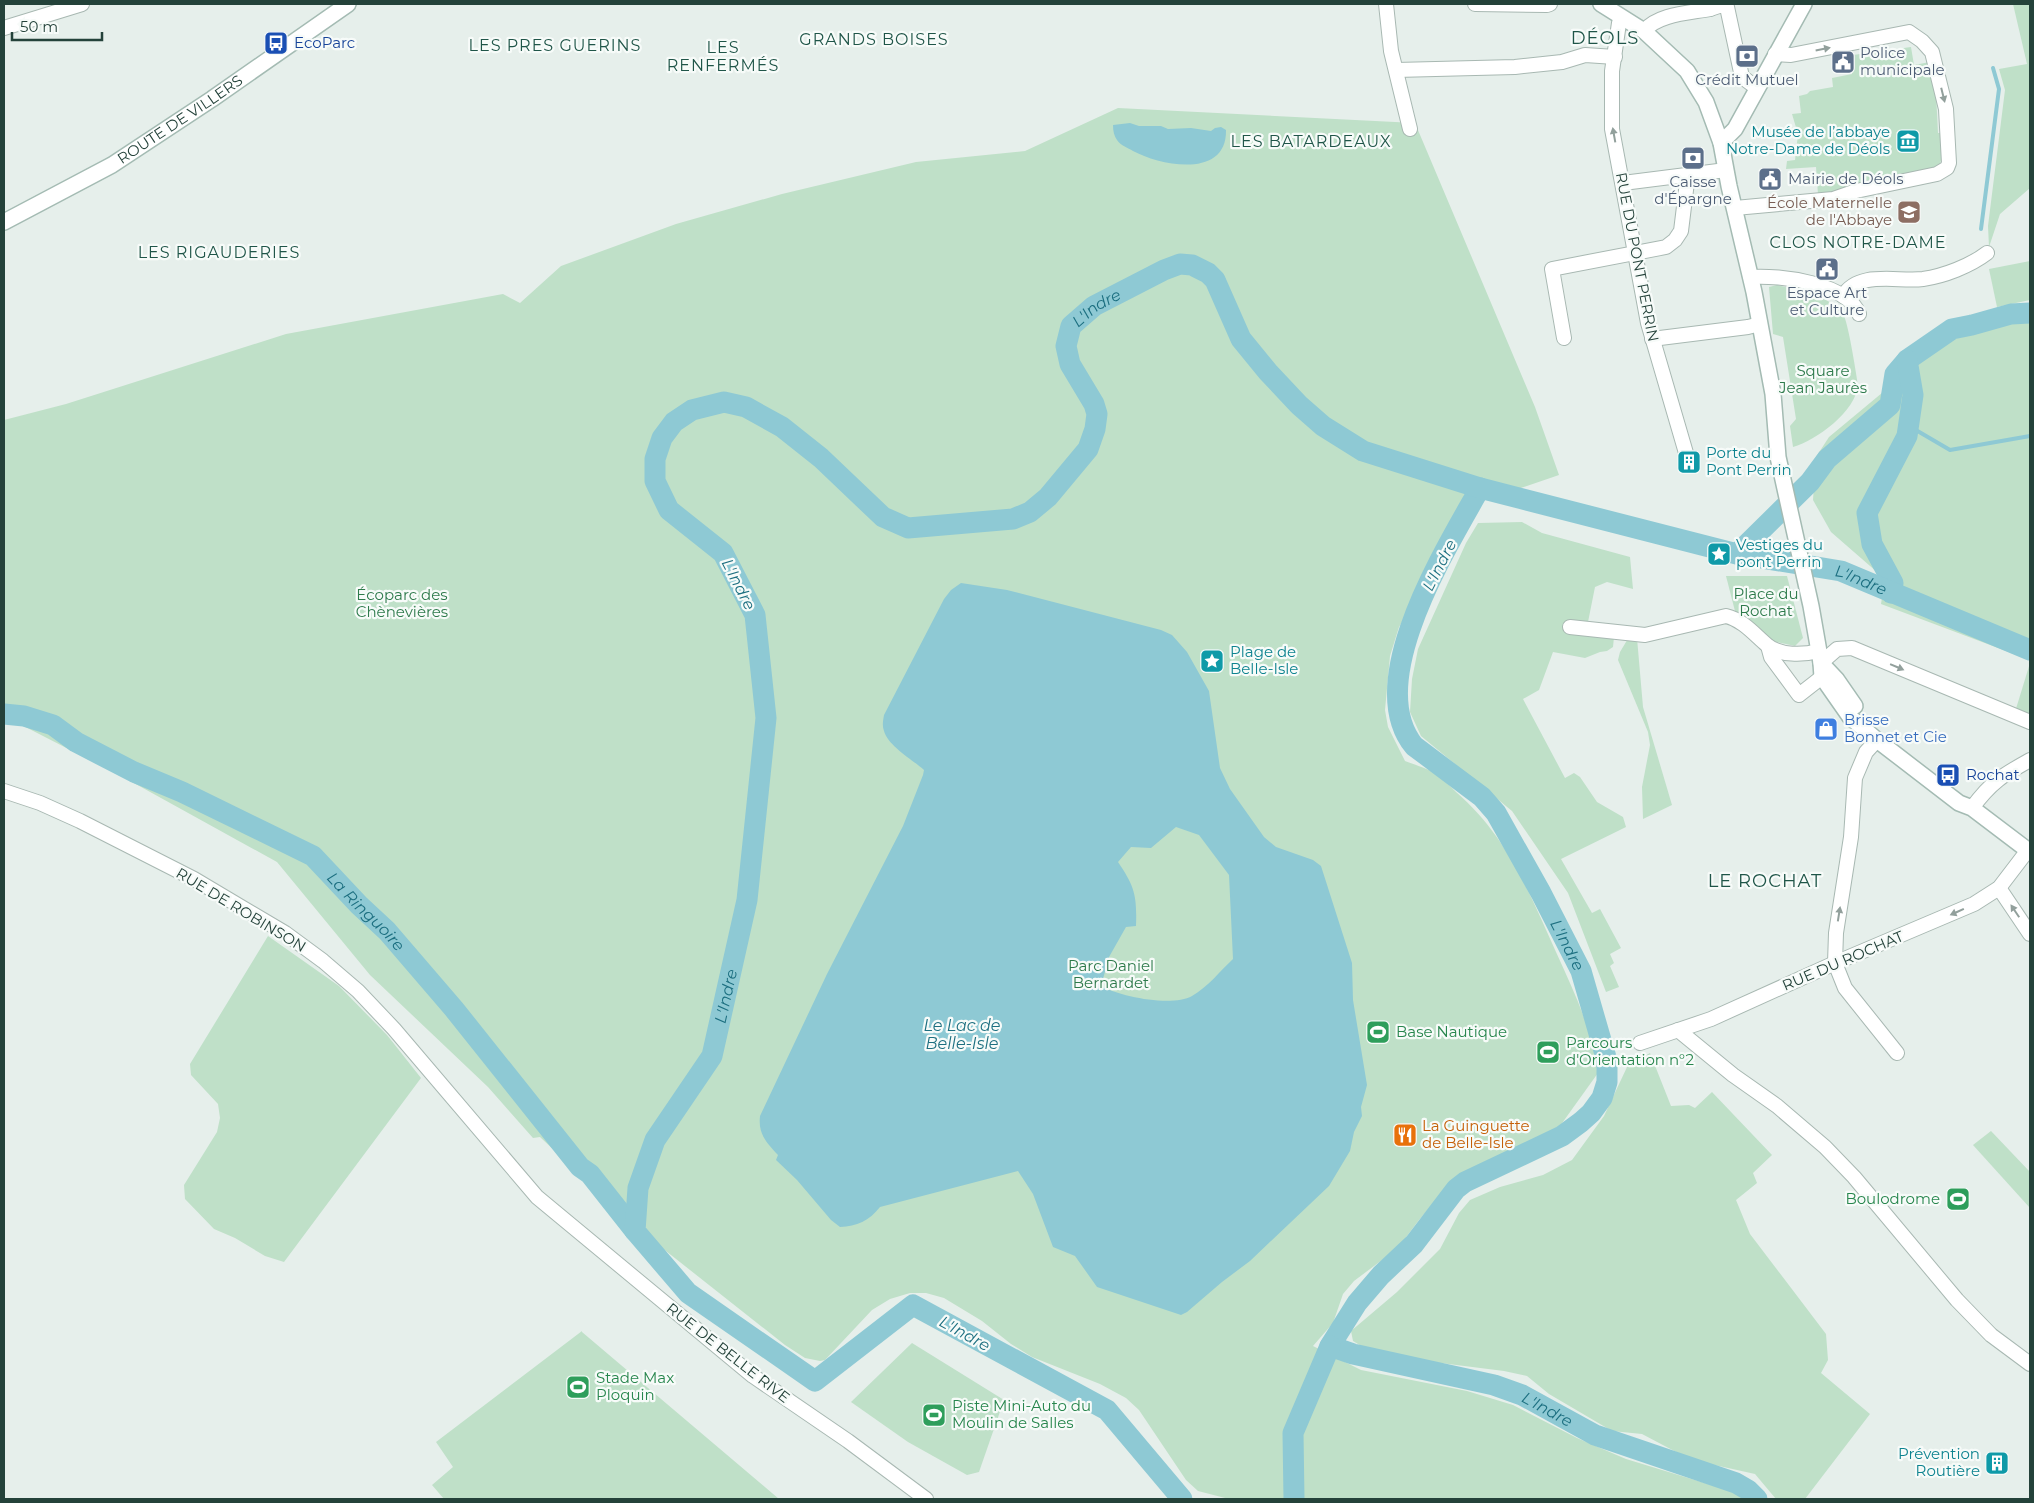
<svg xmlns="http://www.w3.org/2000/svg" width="2034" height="1503" viewBox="0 0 2034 1503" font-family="Montserrat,sans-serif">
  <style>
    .green { fill: #bfe0c8 }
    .water { fill: #8ec9d4; fill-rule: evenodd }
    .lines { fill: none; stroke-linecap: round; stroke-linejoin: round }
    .stream { stroke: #8ec9d4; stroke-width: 4 }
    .river { stroke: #8ec9d4; stroke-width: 21 }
    .minor-casing { stroke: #a8b8b2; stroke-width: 16 }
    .secondary-casing { stroke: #a4bbb3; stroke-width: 18 }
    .minor { stroke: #fff; stroke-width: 14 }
    .secondary { stroke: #fff; stroke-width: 15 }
    .oneway { fill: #92a09c }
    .labels { text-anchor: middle; stroke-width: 4.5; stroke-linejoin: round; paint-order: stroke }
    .transit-label { font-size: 15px; fill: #164399; stroke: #f7fbf9; text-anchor: start }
    .service-label { font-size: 15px; fill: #4e5e75; stroke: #f7fbf9 }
    .street-label { font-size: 15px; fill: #24423a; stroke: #f7fbf9 }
    .culture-label { font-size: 15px; fill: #0d838f; stroke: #f7fbf9; text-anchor: start }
    .education-label { font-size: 15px; fill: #785e54; stroke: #f7fbf9; text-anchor: end }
    .park-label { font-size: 15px; fill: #2d7a4b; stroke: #f7fbf9 }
    .shop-label { font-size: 15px; fill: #366cbe; stroke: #f7fbf9; text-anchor: start }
    .leisure-label { font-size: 15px; fill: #27864d; stroke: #f7fbf9; text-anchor: start }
    .food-label { font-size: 15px; fill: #c56008; stroke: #f7fbf9; text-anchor: start }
    .neighbourhood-label { font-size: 16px; letter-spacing: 1px; fill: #1f5548; stroke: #f7fbf9 }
    .water-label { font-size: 16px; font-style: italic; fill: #1c6f80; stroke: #f7fbf9 }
    .quarter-label { font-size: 18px; letter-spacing: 1px; fill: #1f5548; stroke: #f7fbf9 }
  </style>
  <rect width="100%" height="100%" fill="#e6efeb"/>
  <g class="green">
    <polygon points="2013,4 2030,4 2030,188 2000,214 1989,247 1988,226 2005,90 1999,69 2027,64"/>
    <polygon points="1911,47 1914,65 1930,62 1936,93 1938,133 1943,133 1944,150 1939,167 1838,192 1818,194 1816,167 1786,169 1787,161 1795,160 1798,134 1792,114 1801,113 1799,96 1807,94 1810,91 1833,87 1832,78 1852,74 1851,70 1855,69 1853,55"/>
    <path d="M 1118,108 L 1415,123 L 1535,407 L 1559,475 L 1459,509 L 1459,518 L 1446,548 L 1399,627 L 1390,656 L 1385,710 L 1388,727 L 1405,761 C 1415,765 1427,768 1436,774 C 1443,779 1450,786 1456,792 C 1507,836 1529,892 1556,952 C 1573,990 1593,1030 1598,1073 L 1560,1126 L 1452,1181 L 1419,1220 L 1398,1248 L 1354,1281 L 1343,1294 L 1333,1323 L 1313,1346 L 1361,1370 L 1467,1391 L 1513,1405 L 1577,1438 L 1626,1459 L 1744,1495 L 1748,1499 L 1229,1499 L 1198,1491 L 1186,1480 L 1139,1410 L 1126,1398 L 1100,1384 L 1032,1357 L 1011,1344 L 982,1321 L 944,1298 L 926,1293 L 910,1293 L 890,1299 L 872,1310 L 825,1360 L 820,1361 L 805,1358 L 785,1345 L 652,1240 L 645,1227 L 629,1221 L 540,1137 L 533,1138 L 488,1087 L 370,975 L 277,862 L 123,777 L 4,716 L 4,420 L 66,404 L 286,334 L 503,294 L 520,303 L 561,266 L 676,224 L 782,194 L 916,162 L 1025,151 Z"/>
    <polygon points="2030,261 2030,300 1997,307 1989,269"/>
    <path d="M 1777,285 C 1798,290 1829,295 1843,314 C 1848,321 1856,372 1858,385 C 1856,411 1817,440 1793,447 L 1790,426 L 1796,419 L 1783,337 L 1773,334 L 1769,287 Z"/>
    <polygon points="2030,316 2030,660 1881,604 1885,579 1831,532 1813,500 1816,457 1829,437 1971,319"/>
    <polygon points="1522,522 1542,533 1630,557 1633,589 1607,582 1595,587 1586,632 1614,637 1613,647 1607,651 1600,652 1585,658 1553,652 1539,690 1523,699 1565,778 1574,773 1580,777 1597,802 1623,817 1626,827 1561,859 1592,913 1600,909 1621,948 1610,954 1614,963 1610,966 1619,987 1606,992 1568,893 1512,811 1421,736 1410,712 1412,679 1418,649 1466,543 1478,523"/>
    <polygon points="1726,576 1787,576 1803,638 1795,646 1772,641 1736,615"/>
    <polygon points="1629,637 1637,638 1643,707 1672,805 1643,819 1642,787 1650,745 1648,732 1618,660 1620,652"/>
    <polygon points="2030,663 2030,716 2015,712"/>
    <polygon points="268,936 339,986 387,1035 421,1078 284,1262 265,1256 235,1238 214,1229 185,1199 184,1185 217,1132 220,1118 218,1104 191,1075 190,1064"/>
    <polygon points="1650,1053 1671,1106 1689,1105 1695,1108 1712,1092 1772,1155 1753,1173 1757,1183 1736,1200 1750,1234 1826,1334 1828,1360 1821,1373 1870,1414 1805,1499 1776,1499 1755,1474 1719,1466 1697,1463 1642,1434 1612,1431 1549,1394 1527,1376 1504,1371 1401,1358 1363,1347 1353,1341 1351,1331 1397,1292 1440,1249 1459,1213 1470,1200 1500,1187 1543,1175 1572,1160 1604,1116 1628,1065"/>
    <polygon points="1991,1131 2030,1172 2030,1208 1973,1145"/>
    <polygon points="582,1331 582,1332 779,1499 444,1499 432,1485 453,1467 436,1442"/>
    <polygon points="912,1343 1004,1400 979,1472 967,1475 908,1442 851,1402"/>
  </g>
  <g class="water">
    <path d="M 1130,123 L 1139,126 L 1161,126 L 1168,129 L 1191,128 L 1211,131 L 1215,128 L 1221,127 L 1226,130 C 1227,179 1161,166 1133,151 C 1128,148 1120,145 1117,140 C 1114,136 1113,131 1113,125 Z"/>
    <path d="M 961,583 L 1007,590 L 1161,630 L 1172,635 L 1187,652 L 1209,691 L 1220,768 L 1230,789 L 1264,837 L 1276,847 L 1313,860 L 1321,866 L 1352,963 L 1353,1000 L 1367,1085 L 1361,1107 L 1362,1116 L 1354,1132 L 1350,1151 L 1329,1186 L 1250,1261 L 1222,1282 L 1187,1312 L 1181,1315 L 1097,1287 L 1075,1256 L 1053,1247 L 1033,1194 L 1018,1171 L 880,1207 C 869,1221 857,1226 840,1227 L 831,1220 L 797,1180 L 776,1160 L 778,1155 C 766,1142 758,1134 760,1116 L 827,974 L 903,826 L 923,775 L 924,770 C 913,760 888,746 884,731 C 882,726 883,721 884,715 L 944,599 L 951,590 ZM 1176,827 L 1199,835 L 1229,875 L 1233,959 C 1220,971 1208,987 1192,996 C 1172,1007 1121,997 1101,986 L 1109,957 L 1126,927 L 1136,926 C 1137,896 1135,887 1118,862 L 1131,847 L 1151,848 Z"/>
  </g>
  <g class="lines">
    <g class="stream">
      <polyline points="1981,229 1999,89 1993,68"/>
      <polyline points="1909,426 1950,450 2030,436"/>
    </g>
    <g class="river">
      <path id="s1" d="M 1480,488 C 1446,549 1362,682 1414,746 L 1482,797 L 1496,813 L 1541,893 L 1581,971 L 1607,1061 L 1607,1082 L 1602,1098 L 1591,1113 L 1581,1122 L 1562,1136 L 1465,1182 L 1456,1189 L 1414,1244 L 1381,1275 L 1357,1303 L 1330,1346 L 1353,1354 L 1494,1385 L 1522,1395 L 1595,1435 L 1736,1483 L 1748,1490 L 1757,1499"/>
      <polyline points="1737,554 1810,482 1827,459 1890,405 1895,374 1907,360 1952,329 1972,325 2011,314 2030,313"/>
      <polyline points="1891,593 1893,583 1872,544 1867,513 1907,436 1913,395 1907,360"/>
      <path id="s2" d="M 4,714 L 24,716 L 53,725 L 76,742 L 134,772 L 182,792 L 313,856 L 359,905 L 387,931 L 454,1009 L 580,1167 L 590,1174 L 635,1231"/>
      <path id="s3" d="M 1182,1499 L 1107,1410 L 913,1305 L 815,1381 L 688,1293 L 635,1231 L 638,1188 L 655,1140 L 712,1056 L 747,900 L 766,718 L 755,615 L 723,553 L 669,510 L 655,481 L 655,459 L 662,438 L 674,422 L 692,410 L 724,402 L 746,407 L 782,427 L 821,458 L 883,517 L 908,528 L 1013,519 L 1030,512 L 1048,497 L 1088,449 L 1095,429 L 1097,414 L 1094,404 L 1070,364 L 1066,346 L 1071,326 L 1094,306 L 1164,270 L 1180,264 L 1192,265 L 1208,273 L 1215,280 L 1241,339 L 1268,372 L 1299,405 L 1323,426 L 1363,451 L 1480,488 L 1737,554 L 1841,571 L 2030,650"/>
      <polyline points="1294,1499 1293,1433 1330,1346"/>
    </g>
    <g class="minor-casing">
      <g id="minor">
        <polyline points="1386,4 1391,51 1410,129"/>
        <polyline points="1475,4 1547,5 1550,4"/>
        <polyline points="1709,4 1710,9 1722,5 1727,7 1742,77 1757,88"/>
        <polyline points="1623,18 1619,23 1612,71 1612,129 1648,323 1686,453"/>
        <polyline points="4,28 82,4"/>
        <path d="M 1644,31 C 1658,14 1689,13 1710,9"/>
        <polyline points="1396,70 1515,67 1562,62 1585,55 1615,57"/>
        <polyline points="1623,183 1726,170"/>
        <polyline points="1735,208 1833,199 1856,191 1937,174 1947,168 1949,163 1946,109 1932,52 1922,41 1909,32 1791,55 1775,54"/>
        <path d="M 1751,277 C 1780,275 1847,283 1859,314"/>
        <path d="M 1843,296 C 1859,270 1897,282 1923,279 C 1944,276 1970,266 1987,253"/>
        <polyline points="1564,338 1552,269 1666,247 1675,240 1681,231 1688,174"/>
        <polyline points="1652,339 1748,327 1760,324"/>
        <path d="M 1570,627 L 1645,635 L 1726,616 C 1743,620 1754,634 1767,645 C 1780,656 1803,655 1819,651"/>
        <polyline points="1768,646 1771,657 1799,695 1822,677"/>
        <polyline points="1821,663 1837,649 1852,648 2030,722"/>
        <polyline points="1877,740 1866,752 1855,778 1851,837 1836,933 1835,963 1845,988 1897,1053"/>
        <polyline points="4,791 40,803 80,821 194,879 285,933 323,961 358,991 394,1029 537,1197 753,1376 848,1441 926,1499"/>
        <path d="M 1972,808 C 1991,782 2003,775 2030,760"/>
        <polyline points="1999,888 2030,934"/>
        <polyline points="1678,1030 1733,1075 1777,1106 1825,1147 1854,1177 1957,1300 1991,1335 2030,1364"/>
        <polyline points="1640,1043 1711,1019 1835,963 1974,904 1999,888 2028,850"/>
      </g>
    </g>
    <g class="secondary-casing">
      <g id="secondary">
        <polyline points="1601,4 1644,31 1687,71 1706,102 1721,143 1729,186 1754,292 1773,394 1778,457 1811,606 1821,663 1822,677 1850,717 1877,740 1959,803 1972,808 2030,852"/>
        <polyline points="1721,143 1735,129 1804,4"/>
        <path id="s4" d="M 4,222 L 112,165 L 212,99 L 348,4"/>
        <polyline points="1821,663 1837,680 1855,706"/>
      </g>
    </g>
    <use href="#minor" class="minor"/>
    <use href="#secondary" class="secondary"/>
  </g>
  <defs><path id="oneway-solid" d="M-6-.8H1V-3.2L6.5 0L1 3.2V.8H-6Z" transform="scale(1.25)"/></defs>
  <g class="oneway">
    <use href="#oneway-solid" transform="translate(1823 49) rotate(-11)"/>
    <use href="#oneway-solid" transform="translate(1943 95) rotate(76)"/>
    <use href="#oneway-solid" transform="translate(1614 135) rotate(-100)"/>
    <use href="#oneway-solid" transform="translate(1897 667) rotate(23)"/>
    <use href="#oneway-solid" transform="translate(2015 911) rotate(-124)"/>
    <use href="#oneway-solid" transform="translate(1957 912) rotate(156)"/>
    <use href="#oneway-solid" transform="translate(1839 914) rotate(-81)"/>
  </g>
  <defs>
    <g id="bus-square" transform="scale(1.25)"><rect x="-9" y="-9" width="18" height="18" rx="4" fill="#1a4fb4" stroke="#f7fbf9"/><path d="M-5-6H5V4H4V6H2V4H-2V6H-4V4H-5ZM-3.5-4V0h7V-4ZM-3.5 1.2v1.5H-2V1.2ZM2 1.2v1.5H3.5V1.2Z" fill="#fff"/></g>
    <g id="bank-square" transform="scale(1.25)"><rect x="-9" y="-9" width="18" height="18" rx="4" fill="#5c6f8a" stroke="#f7fbf9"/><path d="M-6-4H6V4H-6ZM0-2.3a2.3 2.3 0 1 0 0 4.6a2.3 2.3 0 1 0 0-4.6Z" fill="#fff"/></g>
    <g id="civic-square" transform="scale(1.25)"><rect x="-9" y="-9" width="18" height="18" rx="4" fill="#5c6f8a" stroke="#f7fbf9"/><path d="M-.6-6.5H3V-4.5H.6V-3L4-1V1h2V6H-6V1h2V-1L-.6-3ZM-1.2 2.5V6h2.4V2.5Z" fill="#fff"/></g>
    <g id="museum-square" transform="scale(1.25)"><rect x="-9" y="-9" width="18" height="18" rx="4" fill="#0f9aa8" stroke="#f7fbf9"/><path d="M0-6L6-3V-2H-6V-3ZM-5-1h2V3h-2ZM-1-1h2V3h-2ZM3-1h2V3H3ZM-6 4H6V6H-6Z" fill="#fff"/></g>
    <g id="school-square" transform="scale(1.25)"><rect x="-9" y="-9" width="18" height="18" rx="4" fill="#8d6e63" stroke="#f7fbf9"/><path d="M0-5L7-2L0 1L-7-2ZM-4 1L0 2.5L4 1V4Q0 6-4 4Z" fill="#fff"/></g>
    <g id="building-square" transform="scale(1.25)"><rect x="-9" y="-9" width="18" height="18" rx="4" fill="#0f9aa8" stroke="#f7fbf9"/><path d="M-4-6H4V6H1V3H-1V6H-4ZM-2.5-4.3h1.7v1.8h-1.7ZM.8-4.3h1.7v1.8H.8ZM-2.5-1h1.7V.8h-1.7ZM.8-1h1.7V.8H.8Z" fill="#fff"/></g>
    <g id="sight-square" transform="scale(1.25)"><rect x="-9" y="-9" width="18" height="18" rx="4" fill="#0f9aa8" stroke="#f7fbf9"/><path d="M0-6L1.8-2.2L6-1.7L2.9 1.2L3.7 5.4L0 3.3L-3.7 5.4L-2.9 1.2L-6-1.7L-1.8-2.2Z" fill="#fff"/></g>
    <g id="shop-square" transform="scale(1.25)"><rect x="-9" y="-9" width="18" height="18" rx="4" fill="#3f7fe0" stroke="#f7fbf9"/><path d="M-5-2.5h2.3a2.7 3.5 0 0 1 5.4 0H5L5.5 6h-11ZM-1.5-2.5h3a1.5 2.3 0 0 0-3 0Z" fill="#fff"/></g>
    <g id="stadium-square" transform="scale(1.25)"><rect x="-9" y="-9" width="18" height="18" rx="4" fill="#2e9e5b" stroke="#f7fbf9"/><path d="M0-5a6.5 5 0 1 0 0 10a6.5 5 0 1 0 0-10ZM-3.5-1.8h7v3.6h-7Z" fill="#fff"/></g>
    <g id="restaurant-square" transform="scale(1.25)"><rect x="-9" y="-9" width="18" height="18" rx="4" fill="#e8710a" stroke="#f7fbf9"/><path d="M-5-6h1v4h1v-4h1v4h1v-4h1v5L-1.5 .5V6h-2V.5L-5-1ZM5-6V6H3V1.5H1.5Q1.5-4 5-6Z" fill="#fff"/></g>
  </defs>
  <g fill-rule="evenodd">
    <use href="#bus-square" x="276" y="43"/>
    <use href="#bank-square" x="1747" y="56"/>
    <use href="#civic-square" x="1843" y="62"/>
    <use href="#museum-square" x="1908" y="141"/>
    <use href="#bank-square" x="1693" y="158"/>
    <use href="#civic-square" x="1770" y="179"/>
    <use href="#school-square" x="1909" y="212"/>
    <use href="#civic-square" x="1827" y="269"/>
    <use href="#building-square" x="1689" y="462"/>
    <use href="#sight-square" x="1719" y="554"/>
    <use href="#sight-square" x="1212" y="661"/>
    <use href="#shop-square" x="1826" y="729"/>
    <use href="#bus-square" x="1948" y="775"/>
    <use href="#stadium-square" x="1378" y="1032"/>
    <use href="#stadium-square" x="1548" y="1052"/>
    <use href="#restaurant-square" x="1405" y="1135"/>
    <use href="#stadium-square" x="1958" y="1199"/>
    <use href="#stadium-square" x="578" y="1387"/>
    <use href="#stadium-square" x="934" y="1415"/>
    <use href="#building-square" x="1997" y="1463"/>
  </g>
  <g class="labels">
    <g class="transit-label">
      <text x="294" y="48">EcoParc</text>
      <text x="1966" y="780">Rochat</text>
    </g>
    <g class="service-label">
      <text x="1860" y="58" text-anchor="start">Police<tspan x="1860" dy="17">municipale</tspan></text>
      <text x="1747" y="85">Crédit Mutuel</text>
      <text x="1788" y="184" text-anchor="start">Mairie de Déols</text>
      <text x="1693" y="187">Caisse<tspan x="1693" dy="17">d'Épargne</tspan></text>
      <text x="1827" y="298">Espace Art<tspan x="1827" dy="17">et Culture</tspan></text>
    </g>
    <g class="street-label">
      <text dy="5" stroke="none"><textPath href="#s4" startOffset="204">ROUTE DE VILLERS</textPath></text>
      <text transform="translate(1637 257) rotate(79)" y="5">RUE DU PONT PERRIN</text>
      <text transform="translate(241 910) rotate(31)" y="5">RUE DE ROBINSON</text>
      <text transform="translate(1843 961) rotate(-23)" y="5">RUE DU ROCHAT</text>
      <text transform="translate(728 1353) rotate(38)" y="5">RUE DE BELLE RIVE</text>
    </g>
    <g class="culture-label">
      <text x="1890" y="137" text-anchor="end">Musée de l’abbaye<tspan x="1890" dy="17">Notre-Dame de Déols</tspan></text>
      <text x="1706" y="458">Porte du<tspan x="1706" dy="17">Pont Perrin</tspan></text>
      <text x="1736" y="550">Vestiges du<tspan x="1736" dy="17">pont Perrin</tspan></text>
      <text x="1230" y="657">Plage de<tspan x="1230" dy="17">Belle-Isle</tspan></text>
      <text x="1980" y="1459" text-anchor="end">Prévention<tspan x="1980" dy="17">Routière</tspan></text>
    </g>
    <g class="education-label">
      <text x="1892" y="208">École Maternelle<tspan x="1892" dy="17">de l'Abbaye</tspan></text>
    </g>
    <g class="park-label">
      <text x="1823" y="376">Square<tspan x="1823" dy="17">Jean Jaurès</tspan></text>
      <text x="1766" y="599">Place du<tspan x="1766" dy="17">Rochat</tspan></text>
      <text x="402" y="600">Écoparc des<tspan x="402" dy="17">Chènevières</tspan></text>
      <text x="1111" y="971">Parc Daniel<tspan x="1111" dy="17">Bernardet</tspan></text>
    </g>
    <g class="shop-label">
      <text x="1844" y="725">Brisse<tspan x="1844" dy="17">Bonnet et Cie</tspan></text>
    </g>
    <g class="leisure-label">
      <text x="1396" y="1037">Base Nautique</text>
      <text x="1566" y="1048">Parcours<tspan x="1566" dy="17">d'Orientation n°2</tspan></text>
      <text x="1940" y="1204" text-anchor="end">Boulodrome</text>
      <text x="596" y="1383">Stade Max<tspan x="596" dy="17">Ploquin</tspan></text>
      <text x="952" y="1411">Piste Mini-Auto du<tspan x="952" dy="17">Moulin de Salles</tspan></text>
    </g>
    <g class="food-label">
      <text x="1422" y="1131">La Guinguette<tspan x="1422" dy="17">de Belle-Isle</tspan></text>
    </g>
    <g class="neighbourhood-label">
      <text x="874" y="45">GRANDS BOISES</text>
      <text x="555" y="51">LES PRES GUERINS</text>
      <text x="723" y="53">LES<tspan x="723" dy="18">RENFERMÉS</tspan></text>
      <text x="1311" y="147">LES BATARDEAUX</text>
      <text x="1858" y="248">CLOS NOTRE-DAME</text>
      <text x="219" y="258">LES RIGAUDERIES</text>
    </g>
    <g class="water-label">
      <text dy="6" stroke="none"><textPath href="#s3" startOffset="2229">L'Indre</textPath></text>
      <text transform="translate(1439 565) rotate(-63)" y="6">L'Indre</text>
      <text dy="6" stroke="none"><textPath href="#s3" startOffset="3110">L'Indre</textPath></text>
      <text transform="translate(739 584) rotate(63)" y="6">L'Indre</text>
      <text dy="6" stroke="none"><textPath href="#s2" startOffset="419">La Ringuoire</textPath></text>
      <text dy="6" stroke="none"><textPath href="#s1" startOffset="536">L'Indre</textPath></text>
      <text dy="6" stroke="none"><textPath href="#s3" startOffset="954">L'Indre</textPath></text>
      <text x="962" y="1031">Le Lac de<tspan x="962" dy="18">Belle-Isle</tspan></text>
      <text transform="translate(965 1333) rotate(29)" y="6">L'Indre</text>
      <text dy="6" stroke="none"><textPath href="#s1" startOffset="1301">L'Indre</textPath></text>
    </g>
    <g class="quarter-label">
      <text x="1605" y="44">DÉOLS</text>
      <text x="1765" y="887">LE ROCHAT</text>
    </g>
  </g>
  <rect width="2034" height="1503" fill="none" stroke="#24423a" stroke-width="10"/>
  <path d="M12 32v8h90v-8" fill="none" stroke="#24423a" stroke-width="2.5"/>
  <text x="20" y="32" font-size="15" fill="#24423a" stroke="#f7fbf9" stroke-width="4" paint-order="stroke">50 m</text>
</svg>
